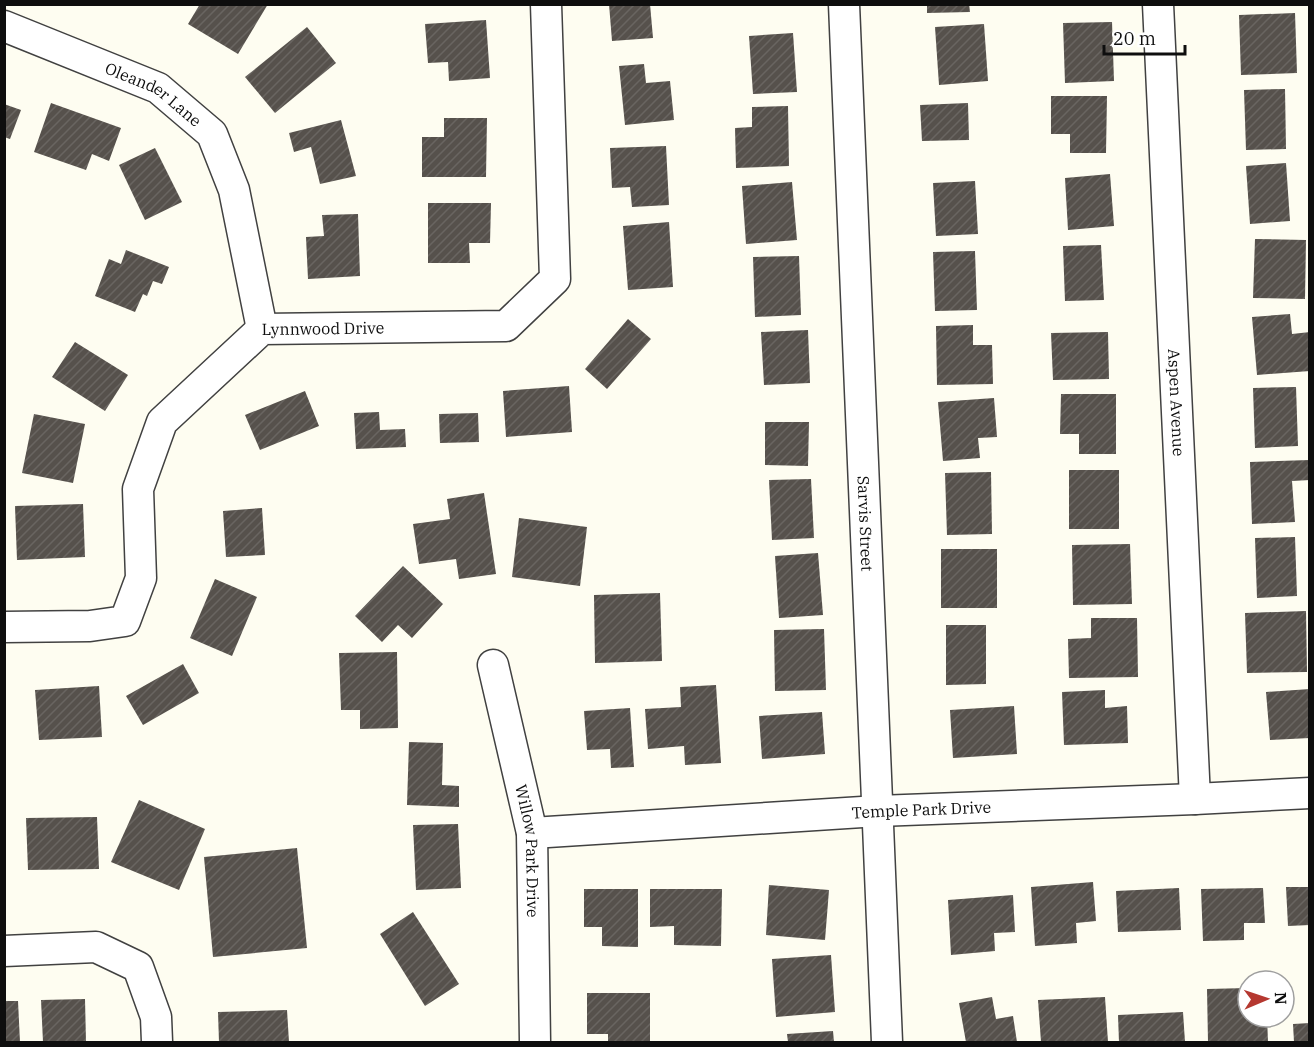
<svg xmlns="http://www.w3.org/2000/svg" width="1314" height="1047" viewBox="0 0 1314 1047" font-family="'IBM Plex Serif',serif">
  <style>
    .building { fill: url(#building-hatch) }
    .lines { fill: none; stroke-linecap: round; stroke-linejoin: round }
    .minor-casing { stroke: #414141; stroke-width: 33 }
    .minor { stroke: #fff; stroke-width: 30 }
    .labels { text-anchor: middle; stroke-width: 6; stroke-linejoin: round; paint-order: stroke }
    .street-label { font-size: 16px; fill: #0e0e0e; stroke: #fff }
  </style>
  <defs>
    <pattern id="building-hatch" width="6" height="6" patternUnits="userSpaceOnUse" patternTransform="scale(1.5)"><rect width="6" height="6" fill="#56514c"/><path d="M-1 1l2-2M0 6l6-6M5 7l2-2" fill="none" stroke="#696561"/></pattern>
  </defs>
  <rect width="100%" height="100%" fill="#fefdf1"/>
  <g class="building">
    <polygon points="200,4 268,4 238,54 188,24"/>
    <polygon points="609,4 650,4 653,38 612,41"/>
    <polygon points="927,4 969,4 970,12 927,13"/>
    <polygon points="1295,13 1297,73 1241,75 1239,15"/>
    <polygon points="486,20 490,78 449,81 448,62 428,63 425,24"/>
    <polygon points="1112,22 1114,81 1065,83 1063,23"/>
    <polygon points="984,24 988,81 939,85 935,27"/>
    <polygon points="307,27 336,63 275,113 245,77"/>
    <polygon points="793,33 797,92 753,94 749,36"/>
    <polygon points="644,64 646,83 670,81 674,120 625,125 619,66"/>
    <polygon points="1285,89 1286,149 1246,150 1244,90"/>
    <polygon points="1051,96 1107,96 1106,153 1070,153 1070,134 1051,134"/>
    <polygon points="51,103 121,128 109,161 92,154 86,170 34,152"/>
    <polygon points="968,103 969,140 922,141 920,105"/>
    <polygon points="4,104 21,110 10,139 4,137"/>
    <polygon points="788,106 789,166 736,168 735,128 752,127 752,107"/>
    <polygon points="444,118 487,118 486,177 422,177 422,137 444,137"/>
    <polygon points="341,120 356,176 320,184 311,147 294,152 289,133"/>
    <polygon points="666,146 669,205 632,207 630,187 612,188 610,148"/>
    <polygon points="155,148 182,202 145,220 119,165"/>
    <polygon points="1286,163 1290,221 1250,224 1246,166"/>
    <polygon points="1110,174 1114,226 1068,230 1065,178"/>
    <polygon points="975,181 978,234 936,236 933,183"/>
    <polygon points="792,182 797,240 746,244 742,186"/>
    <polygon points="428,203 491,203 490,243 469,243 470,263 428,263"/>
    <polygon points="358,214 360,276 308,279 306,237 324,236 322,215"/>
    <polygon points="669,222 673,287 628,290 623,226"/>
    <polygon points="1255,239 1306,240 1305,299 1253,298"/>
    <polygon points="1101,245 1104,300 1065,301 1063,246"/>
    <polygon points="126,250 169,267 162,284 153,281 147,296 143,294 135,312 95,296 109,259 121,264"/>
    <polygon points="975,251 977,310 935,311 933,252"/>
    <polygon points="799,256 801,315 755,317 753,257"/>
    <polygon points="1290,314 1292,334 1310,332 1310,371 1257,375 1252,317"/>
    <polygon points="628,319 651,339 607,389 585,369"/>
    <polygon points="973,325 973,345 992,345 993,384 937,385 936,326"/>
    <polygon points="808,330 810,383 764,385 761,332"/>
    <polygon points="1108,332 1109,379 1053,380 1051,333"/>
    <polygon points="75,342 128,375 105,411 52,377"/>
    <polygon points="569,386 572,432 506,437 503,391"/>
    <polygon points="1296,387 1298,446 1255,448 1253,388"/>
    <polygon points="305,391 319,426 260,450 245,415"/>
    <polygon points="1061,394 1116,394 1116,454 1079,454 1079,434 1060,434"/>
    <polygon points="994,398 997,437 978,438 980,458 943,461 938,402"/>
    <polygon points="379,412 380,430 405,429 406,447 356,449 354,413"/>
    <polygon points="478,413 479,442 440,443 439,414"/>
    <polygon points="34,414 85,424 73,483 22,473"/>
    <polygon points="765,422 809,422 808,466 765,465"/>
    <polygon points="1310,460 1310,480 1292,481 1295,522 1252,524 1250,462"/>
    <rect x="1069" y="470" width="50" height="59"/>
    <polygon points="991,472 992,534 947,535 945,473"/>
    <polygon points="811,479 814,538 772,540 769,480"/>
    <polygon points="484,493 496,574 459,579 456,559 419,564 413,524 450,519 447,499"/>
    <polygon points="83,504 85,557 17,560 15,506"/>
    <polygon points="262,508 265,555 226,557 223,511"/>
    <polygon points="519,518 587,527 580,586 512,577"/>
    <polygon points="1295,537 1297,596 1257,598 1255,538"/>
    <polygon points="1130,544 1132,604 1073,605 1072,545"/>
    <rect x="941" y="549" width="56" height="59"/>
    <polygon points="818,553 823,615 779,618 775,556"/>
    <polygon points="403,566 443,604 412,638 398,625 382,642 355,616"/>
    <polygon points="215,579 257,597 232,656 190,638"/>
    <polygon points="660,593 662,661 595,663 594,595"/>
    <polygon points="1306,611 1307,672 1247,673 1245,613"/>
    <polygon points="1091,618 1137,618 1138,677 1069,678 1068,639 1091,638"/>
    <polygon points="946,625 986,625 986,684 946,685"/>
    <polygon points="824,629 826,690 775,691 774,630"/>
    <polygon points="397,652 398,728 360,729 360,710 341,710 339,653"/>
    <polygon points="183,664 199,693 143,725 126,696"/>
    <polygon points="716,685 721,763 685,765 684,746 648,749 645,709 681,707 680,687"/>
    <polygon points="99,686 102,737 39,740 35,690"/>
    <polygon points="1310,689 1310,738 1270,740 1266,692"/>
    <polygon points="1105,690 1105,708 1127,706 1128,743 1064,745 1062,692"/>
    <polygon points="1014,706 1017,754 953,758 950,710"/>
    <polygon points="630,708 634,767 611,768 610,749 587,750 584,711"/>
    <polygon points="822,712 825,754 762,759 759,716"/>
    <polygon points="409,742 443,743 442,785 459,786 459,807 407,805"/>
    <polygon points="139,800 205,829 179,890 111,862"/>
    <polygon points="97,817 99,869 28,870 26,818"/>
    <polygon points="458,824 461,888 416,890 413,825"/>
    <polygon points="297,848 307,948 213,957 204,857"/>
    <polygon points="1093,882 1096,921 1076,923 1077,943 1035,946 1031,887"/>
    <polygon points="769,885 829,890 825,940 766,935"/>
    <polygon points="1286,887 1310,887 1310,925 1288,926"/>
    <polygon points="1179,888 1181,930 1118,932 1116,891"/>
    <polygon points="1263,888 1265,923 1244,923 1244,940 1203,941 1201,889"/>
    <polygon points="584,889 638,889 638,947 602,946 602,927 584,927"/>
    <polygon points="650,889 722,889 721,946 674,945 674,926 650,927"/>
    <polygon points="1013,895 1015,932 994,933 995,951 951,955 948,900"/>
    <polygon points="413,912 459,984 425,1006 380,934"/>
    <polygon points="831,955 835,1012 776,1017 772,959"/>
    <polygon points="1247,988 1248,1017 1267,1017 1268,1042 1208,1042 1207,989"/>
    <polygon points="587,993 650,993 650,1042 608,1042 608,1034 587,1034"/>
    <polygon points="992,997 996,1019 1013,1016 1017,1042 966,1042 959,1003"/>
    <polygon points="1105,997 1108,1042 1041,1042 1038,1000"/>
    <polygon points="85,999 86,1042 43,1042 41,1000"/>
    <polygon points="4,1001 18,1001 20,1042 4,1042"/>
    <polygon points="287,1010 289,1042 219,1042 218,1012"/>
    <polygon points="1183,1012 1185,1042 1119,1042 1118,1015"/>
    <polygon points="1310,1023 1310,1042 1294,1042 1293,1024"/>
    <polygon points="833,1031 834,1042 788,1042 787,1034"/>
  </g>
  <g class="lines">
    <g class="minor-casing">
      <g id="minor">
        <path id="s1" d="M 844,4 L 887,1042"/>
        <path id="s2" d="M 1158,4 L 1195,799"/>
        <path id="s3" d="M 4,26 L 158,88 L 212,134 L 234,190 L 262,329"/>
        <path id="s4" d="M 4,627 L 90,626 L 125,621 L 141,578 L 138,489 L 162,422 L 262,329 L 506,326 L 555,279 L 546,4"/>
        <path id="s5" d="M 493,665 L 532,833 L 535,1042"/>
        <path id="s6" d="M 532,833 L 878,811 L 1195,799 L 1310,793"/>
        <polyline points="4,951 96,947 138,967 156,1017 157,1042"/>
      </g>
    </g>
    <use href="#minor" class="minor"/>
  </g>
  <g class="labels">
    <g class="street-label">
      <text dy="6" stroke="none"><textPath href="#s3" startOffset="165">Oleander Lane</textPath></text>
      <text dy="6" stroke="none"><textPath href="#s4" startOffset="525">Lynnwood Drive</textPath></text>
      <text dy="6" stroke="none"><textPath href="#s2" startOffset="399">Aspen Avenue</textPath></text>
      <text dy="6" stroke="none"><textPath href="#s1" startOffset="520">Sarvis Street</textPath></text>
      <text dy="6" stroke="none"><textPath href="#s6" startOffset="390">Temple Park Drive</textPath></text>
      <text dy="6" stroke="none"><textPath href="#s5" startOffset="190">Willow Park Drive</textPath></text>
    </g>
  </g>
  <rect width="1314" height="1047" fill="none" stroke="#0e0e0e" stroke-width="12"/>
  <g transform="translate(1266 999) rotate(88)"><circle r="28" fill="#ffffff" stroke="#9f9f9f" stroke-width="1.5"/>
  <path d="M0-4.5L10 22L0 15L-10 22Z" fill="#b53830"/>
  <text y="-9" font-size="16" font-weight="bold" text-anchor="middle" fill="#0e0e0e">N</text>
  </g>
  <path d="M1104 45v9h81v-9" fill="none" stroke="#0e0e0e" stroke-width="3"/>
  <text x="1113" y="45" font-size="18" fill="#0e0e0e" stroke="#ffffff" stroke-width="4.5" paint-order="stroke">20 m</text>
</svg>
